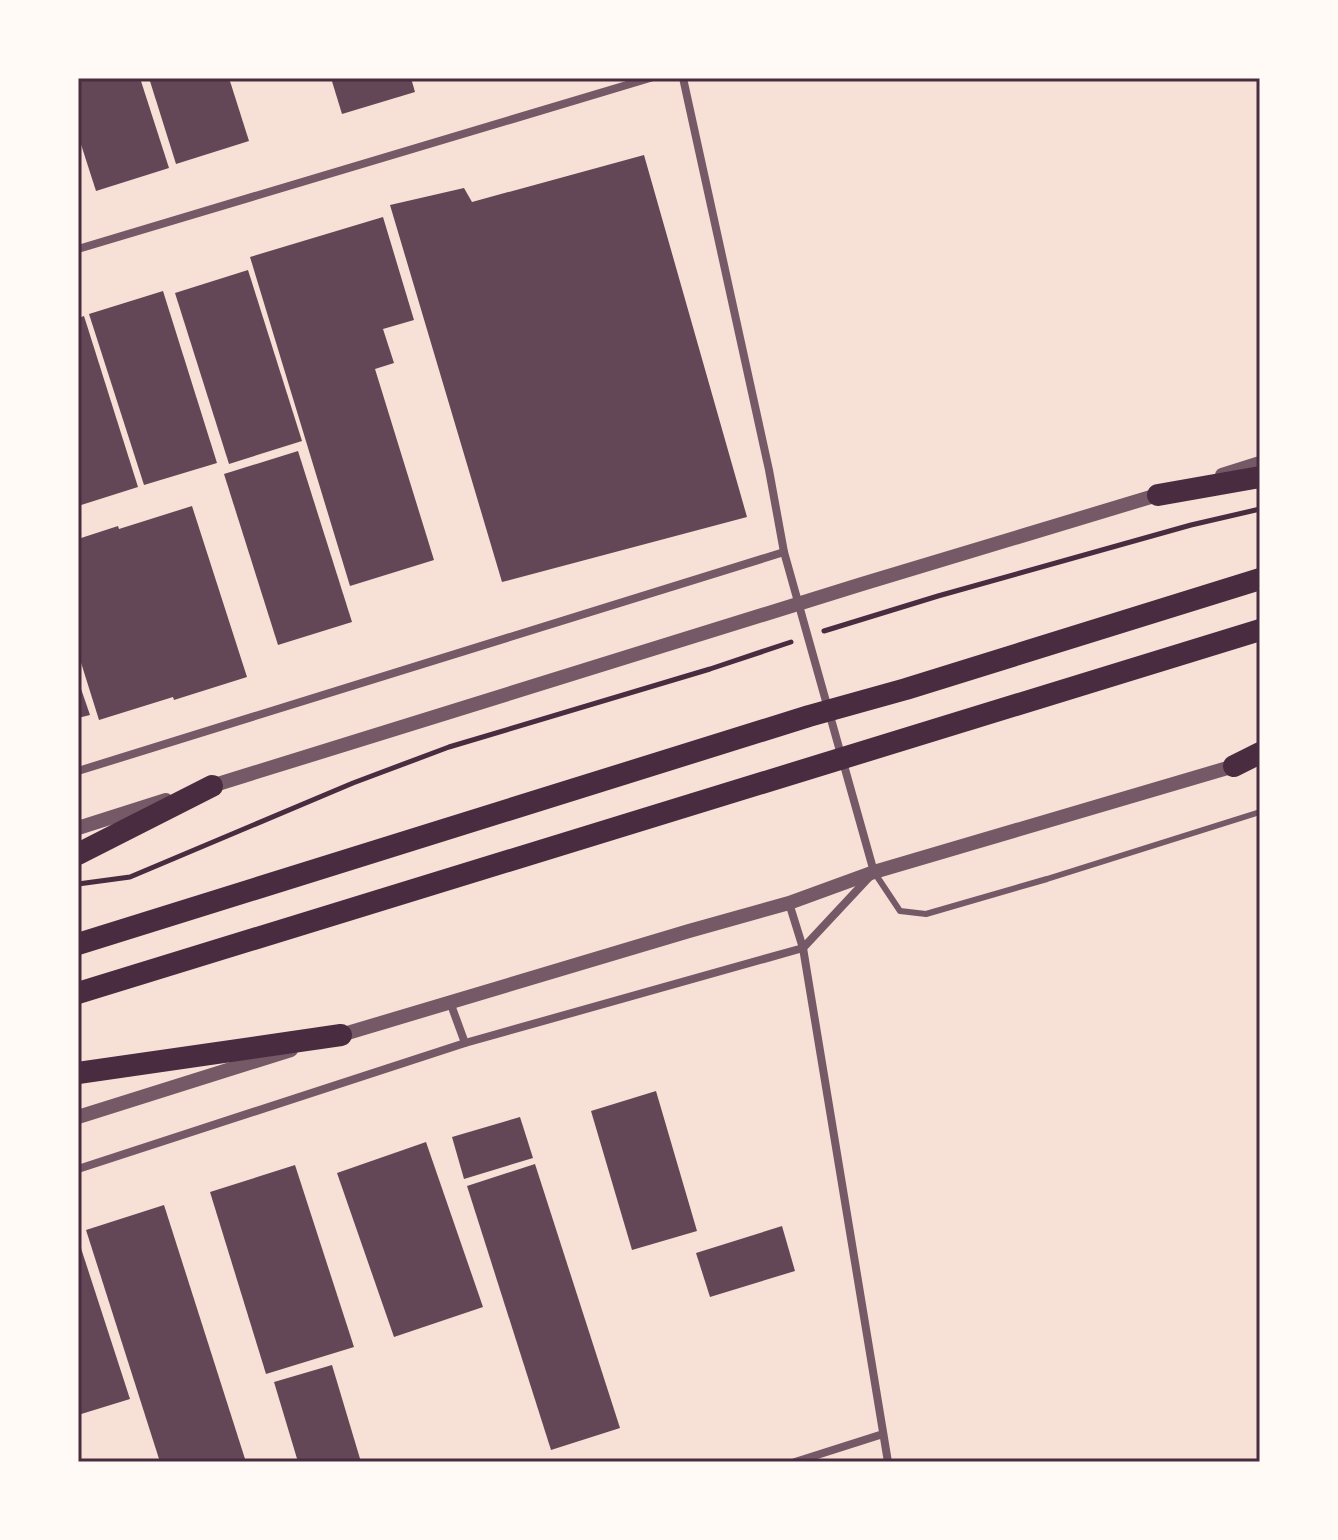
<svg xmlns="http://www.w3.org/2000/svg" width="1338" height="1540" viewBox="0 0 1338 1540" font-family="Roboto,sans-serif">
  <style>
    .building { fill: #644757 }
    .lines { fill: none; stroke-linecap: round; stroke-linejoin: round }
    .path { stroke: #4a2c40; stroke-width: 5 }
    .service { stroke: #755966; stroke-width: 6 }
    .minor { stroke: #755966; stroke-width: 8 }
    .tertiary { stroke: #755966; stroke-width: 14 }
    .motorway { stroke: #4a2c40; stroke-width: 22 }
    .neatline { fill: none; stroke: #4a2c40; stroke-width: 3 }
  </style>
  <rect width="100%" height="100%" fill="#f7e1d7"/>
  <g class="building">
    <polygon points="78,78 140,78 169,168 96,191 78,135"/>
    <polygon points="149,78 229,78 249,141 176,164"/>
    <polygon points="331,78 411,78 415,92 342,114"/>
    <polygon points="644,155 747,517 502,582 390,205 464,188 472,202"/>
    <polygon points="383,217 414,320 383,329 394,363 375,369 434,560 350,586 250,257"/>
    <polygon points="248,270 302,441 229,464 175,293"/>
    <polygon points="163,291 217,463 144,485 89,314"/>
    <polygon points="84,316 138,487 78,506 78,318"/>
    <polygon points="298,451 352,622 278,645 224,474"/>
    <polygon points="192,506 247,677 174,700 173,697 99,720 78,653 78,539 118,526 119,529"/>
    <polygon points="78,680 90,715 78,718"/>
    <polygon points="656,1091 697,1231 632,1250 591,1111"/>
    <polygon points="520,1117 533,1158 464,1179 452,1137"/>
    <polygon points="426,1142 483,1307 394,1337 337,1173"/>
    <polygon points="535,1164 620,1428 551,1450 467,1186"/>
    <polygon points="295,1165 354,1347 266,1374 210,1192"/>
    <polygon points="164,1205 246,1462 160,1462 86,1230"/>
    <polygon points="782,1226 795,1271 710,1297 696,1253"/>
    <polygon points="78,1239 130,1399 78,1415"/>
    <polygon points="332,1365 361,1462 298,1462 274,1382"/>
  </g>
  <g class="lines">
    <g class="path">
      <polyline points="824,631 938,596 1191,525 1260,509"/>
      <polyline points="78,884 130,877 353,783 449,747 710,669 791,642"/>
    </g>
    <polyline class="service" points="874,872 900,911 926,914 1047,879 1260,812"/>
    <g class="minor">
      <polyline points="78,249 650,78"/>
      <polyline points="78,771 784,552"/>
      <polyline points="789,903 803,948 888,1462"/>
      <polyline points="450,1002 465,1043"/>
      <polyline points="78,1169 465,1043 803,948 874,872 784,552 769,470 683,78"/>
      <polyline points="795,1462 883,1434"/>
    </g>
    <g class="tertiary">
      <polyline points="1222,475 1260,463"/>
      <polyline points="205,788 862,584 1164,493"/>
      <polyline points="78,828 166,800"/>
      <polyline points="334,1037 689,931 789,903 874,872 1241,764"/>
      <polyline points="78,1117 291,1050"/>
    </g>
    <g class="motorway">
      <polyline points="1158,495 1260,477"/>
      <polyline points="1234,766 1260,753"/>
      <polyline points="78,854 212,786"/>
      <polyline points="78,944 809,716 906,689 1260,579"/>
      <polyline points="78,993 1260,630"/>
      <polyline points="78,1073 341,1035"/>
    </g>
  </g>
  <rect width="1338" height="1540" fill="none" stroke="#fffaf5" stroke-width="160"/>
  <rect x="80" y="80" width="1178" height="1380" class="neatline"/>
</svg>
